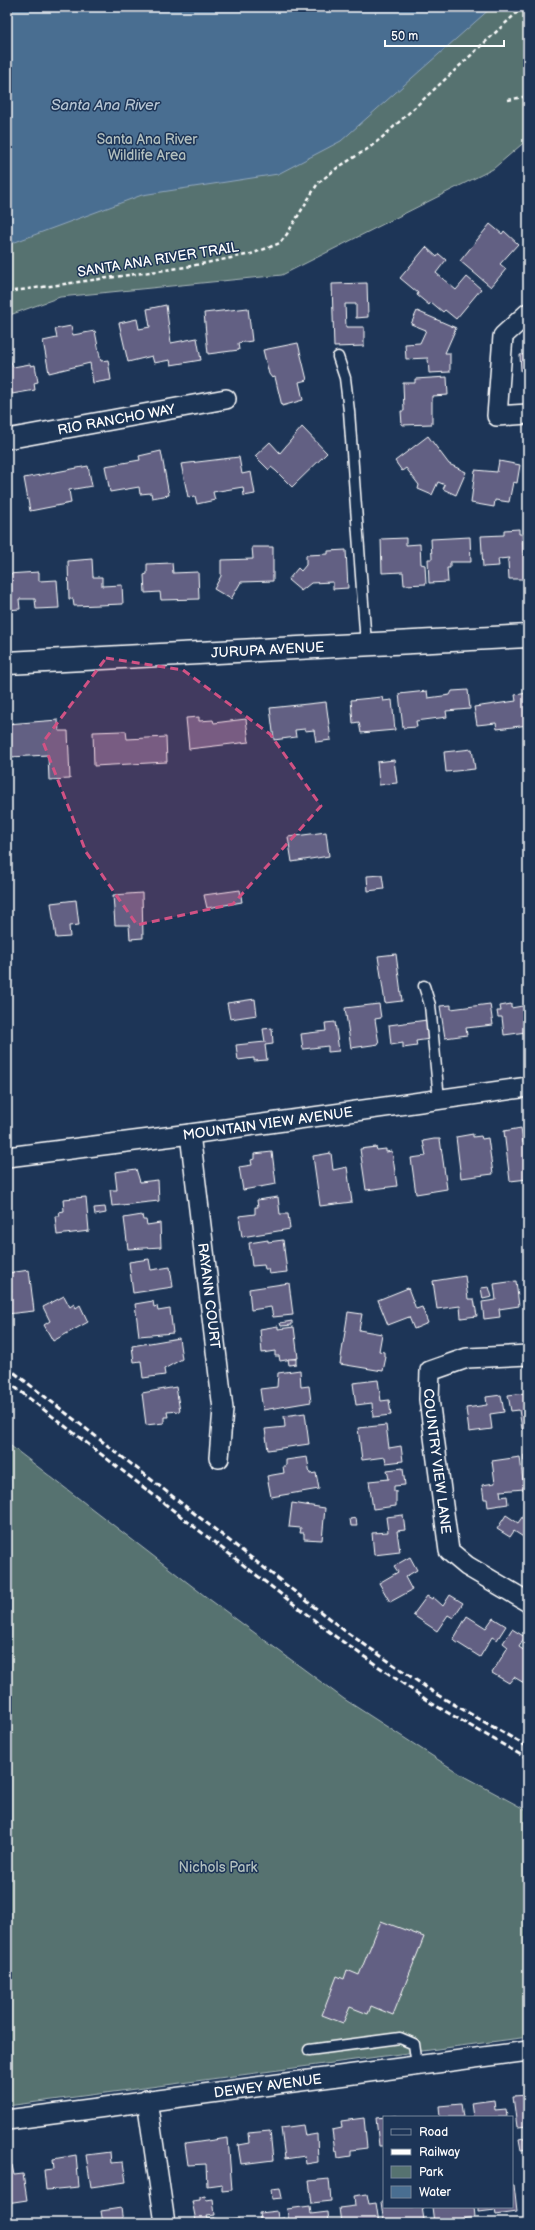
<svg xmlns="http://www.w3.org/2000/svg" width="535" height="2230" viewBox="0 0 535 2230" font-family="'Balsamiq Sans',sans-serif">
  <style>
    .green { fill: #567270; stroke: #aab8b8 }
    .water { fill: #496e91; stroke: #92a8bd }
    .building { fill: #626183; stroke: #fff }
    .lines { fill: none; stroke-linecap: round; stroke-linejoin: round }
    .lane-casing { stroke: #fff; stroke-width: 13 }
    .street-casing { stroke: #fff; stroke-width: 22 }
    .secondary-casing { stroke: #fff; stroke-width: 25 }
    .path { stroke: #fff; stroke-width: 2.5; stroke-dasharray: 4 3; stroke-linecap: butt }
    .lane { stroke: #1d3557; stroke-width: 10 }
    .street { stroke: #1d3557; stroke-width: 19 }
    .secondary { stroke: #1d3557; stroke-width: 22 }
    .rail { stroke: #fff; stroke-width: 3; stroke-dasharray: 6 3; stroke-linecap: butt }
    .marked { fill: #d15284; fill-opacity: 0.2; stroke: #d15284; stroke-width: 3; stroke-dasharray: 8 5; stroke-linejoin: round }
    .labels { text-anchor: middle; stroke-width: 3; stroke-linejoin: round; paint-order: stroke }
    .park-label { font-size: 14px; fill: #b3c0bf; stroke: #1d3557 }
    .street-label { font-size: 14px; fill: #fff; stroke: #1d3557 }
    .water-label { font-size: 15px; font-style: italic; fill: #b6c5d3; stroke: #1d3557 }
  </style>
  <rect width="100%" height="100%" fill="#1d3557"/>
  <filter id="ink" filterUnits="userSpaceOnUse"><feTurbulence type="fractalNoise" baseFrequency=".025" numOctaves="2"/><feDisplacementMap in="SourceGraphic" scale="8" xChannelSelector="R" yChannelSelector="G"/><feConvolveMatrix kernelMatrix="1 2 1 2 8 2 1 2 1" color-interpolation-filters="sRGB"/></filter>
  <g filter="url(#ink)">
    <g class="green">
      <polygon points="7,7 528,7 528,139 493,169 282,275 60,297 7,316"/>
      <polygon points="7,1443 205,1596 344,1699 465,1777 528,1811 528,2037 7,2106"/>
    </g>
    <polygon class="water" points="7,7 492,7 341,141 278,174 142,195 7,245"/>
    <g class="building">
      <polygon points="490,224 502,234 504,231 518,244 500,264 506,269 491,287 460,261"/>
      <polygon points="426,247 437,257 439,254 446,260 436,273 456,290 467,277 481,289 456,319 445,310 443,312 431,302 429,305 417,295 418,293 400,278"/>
      <polygon points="367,283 368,317 356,318 356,304 345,304 346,327 364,327 364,346 334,347 332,284"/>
      <polygon points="166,305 171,343 197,338 201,360 171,365 170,360 154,363 152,356 128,362 119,323 137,319 139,329 150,327 147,309"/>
      <polygon points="248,308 252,341 238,343 239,350 208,354 204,313"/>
      <polygon points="417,311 456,328 445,353 450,353 450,372 429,373 428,358 406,359 405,344 420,343 426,330 411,324"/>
      <polygon points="71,326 73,335 95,331 100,357 101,361 108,360 111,380 93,383 90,363 49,373 43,341 57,338 55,329"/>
      <polygon points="298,343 307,380 299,382 303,400 282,406 275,377 272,378 269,374 263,350"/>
      <polygon points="7,352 13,367 30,364 31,366 35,365 38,382 34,383 35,390 12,394 11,387 7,387"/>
      <polygon points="528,354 528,371 521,371 520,355"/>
      <polygon points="447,377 448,395 432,396 432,424 402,425 401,411 404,411 403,383 415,383 415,379"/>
      <polygon points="302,427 327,453 292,487 276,471 271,467 269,470 255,456 270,442 280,453"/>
      <polygon points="428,436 449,464 466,472 456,495 443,489 445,485 438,482 432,495 418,489 419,485 406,468 402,471 395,461"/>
      <polygon points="161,451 169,495 152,498 151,493 140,494 139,487 110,492 105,466 140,460 139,456"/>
      <polygon points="524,452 528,452 528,477 525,477"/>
      <polygon points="239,457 242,474 251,472 255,494 244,496 243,487 213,492 215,500 197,504 195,496 188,497 181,464"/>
      <polygon points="499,461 520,465 517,483 513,482 509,502 495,500 494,507 471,503 475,470 497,472"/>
      <polygon points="88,466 92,486 69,490 71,503 30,511 24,478"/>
      <polygon points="519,529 519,534 522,534 523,555 526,555 527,579 509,579 508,561 510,558 498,559 499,566 483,567 481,536 504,535 504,530"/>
      <polygon points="470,537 471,562 450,562 450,568 447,568 448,582 429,583 428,559 432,559 431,539"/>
      <polygon points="406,538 406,545 420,544 421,564 425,565 426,584 404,585 403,572 382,573 381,539"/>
      <polygon points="252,547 273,547 273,581 241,582 231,599 214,589 221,576 221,560 253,559"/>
      <polygon points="346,550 348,588 333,589 333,582 311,583 301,591 288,580 298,568 301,571 306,565 306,555 328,554 328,551"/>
      <polygon points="92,559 93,577 102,577 102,586 122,585 123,604 74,606 73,599 69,599 68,561"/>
      <polygon points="172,563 173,573 198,572 199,599 161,600 160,592 145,593 144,575 147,574 147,564"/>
      <polygon points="39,572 39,581 57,580 59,608 36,609 35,599 19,599 20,609 7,610 7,574"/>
      <polygon points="468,690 470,709 446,711 447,717 416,721 417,727 403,728 399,694 427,691 428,698 450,695 452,691"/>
      <polygon points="528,693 528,725 497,729 496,723 477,725 474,707 516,701 515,695"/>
      <polygon points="382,697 383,701 392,700 395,730 361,733 359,722 353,723 351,700"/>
      <polygon points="326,702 331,740 316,742 314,730 305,731 305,729 295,730 296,737 274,740 270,708"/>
      <polygon points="199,717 199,721 213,720 214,723 246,719 249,742 189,749 186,718"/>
      <polygon points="58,720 59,731 68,731 70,779 49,780 48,755 10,757 9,748 7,748 7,724"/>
      <polygon points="122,731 126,731 127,739 166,737 167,762 94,766 93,732"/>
      <polygon points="472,749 475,769 446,772 444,752"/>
      <polygon points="394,760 397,783 379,785 377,762"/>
      <polygon points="326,832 329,856 292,862 288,837"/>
      <polygon points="382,875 384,889 368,891 367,876"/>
      <polygon points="240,890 242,902 207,908 204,895"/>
      <polygon points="142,893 143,938 130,939 129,925 115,925 113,895"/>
      <polygon points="76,900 79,925 69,926 70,937 56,938 51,903"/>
      <polygon points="396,954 402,1001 385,1003 378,956"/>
      <polygon points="255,999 257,1015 230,1019 227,1003"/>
      <polygon points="379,1004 381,1018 375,1019 379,1044 351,1048 345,1008"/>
      <polygon points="490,1004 493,1025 466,1028 467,1035 445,1038 440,1006 451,1005 451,1009"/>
      <polygon points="511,1004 511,1008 528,1005 528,1028 525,1029 526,1032 504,1035 502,1017 498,1017 497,1011 501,1011 500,1006"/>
      <polygon points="427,1020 430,1039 416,1041 417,1046 403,1048 403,1043 391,1045 389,1025"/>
      <polygon points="335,1022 339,1051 328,1052 328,1046 303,1049 301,1034 326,1031 325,1023"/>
      <polygon points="272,1028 273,1044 265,1045 267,1060 254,1061 254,1058 238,1060 236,1045 265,1042 263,1029"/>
      <polygon points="521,1128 523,1143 528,1143 528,1179 510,1181 504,1131"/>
      <polygon points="473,1134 473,1137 481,1136 482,1139 488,1138 493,1174 461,1178 456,1137"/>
      <polygon points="434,1139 440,1139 447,1189 416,1194 411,1158 426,1156 423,1141"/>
      <polygon points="376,1147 377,1150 386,1149 386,1152 392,1151 397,1186 366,1190 360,1149"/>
      <polygon points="272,1152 276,1184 243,1190 239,1167 252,1165 251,1160 254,1159 254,1154"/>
      <polygon points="331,1153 333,1170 347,1167 352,1202 320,1206 313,1156"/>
      <polygon points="136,1169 140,1182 158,1180 159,1201 112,1206 110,1190 117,1190 115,1172"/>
      <polygon points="86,1197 89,1231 57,1235 55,1216 60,1216 59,1212 64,1211 63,1199"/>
      <polygon points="278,1197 280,1214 288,1214 290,1229 242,1237 239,1216 255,1214 255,1207 258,1207 257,1200"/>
      <polygon points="105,1207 106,1213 95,1215 94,1208"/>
      <polygon points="142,1215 143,1220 146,1220 147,1225 160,1223 161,1247 128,1249 124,1218"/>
      <polygon points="268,1240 268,1242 283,1240 287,1272 269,1274 268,1269 265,1269 264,1265 252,1266 249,1243"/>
      <polygon points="149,1259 151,1270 170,1267 173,1287 133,1293 129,1262"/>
      <polygon points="29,1270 34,1311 7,1314 7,1293 11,1292 9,1273"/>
      <polygon points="465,1276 468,1299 474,1299 477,1316 461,1318 460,1306 437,1309 433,1281"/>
      <polygon points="516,1281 519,1306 499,1309 500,1317 484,1319 482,1302 496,1300 494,1284"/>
      <polygon points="289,1283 293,1315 273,1317 271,1307 251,1310 249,1289"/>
      <polygon points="489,1287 492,1297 483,1299 481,1288"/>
      <polygon points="408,1288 416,1309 422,1307 428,1323 414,1329 409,1317 388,1325 378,1300"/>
      <polygon points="64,1296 70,1307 74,1304 76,1308 80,1305 88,1322 53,1341 44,1325 50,1321 43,1307"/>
      <polygon points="153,1301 154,1307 157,1306 158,1311 170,1309 173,1333 139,1336 135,1304"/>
      <polygon points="348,1312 362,1314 359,1330 382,1334 379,1351 384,1352 384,1356 386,1357 383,1371 340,1364"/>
      <polygon points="292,1321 292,1325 281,1326 280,1323"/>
      <polygon points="278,1326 278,1329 294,1327 298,1358 280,1361 279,1356 275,1356 275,1351 262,1353 260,1329"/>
      <polygon points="179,1338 182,1359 164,1369 165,1375 143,1378 141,1361 134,1362 132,1346"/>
      <polygon points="288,1359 296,1359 296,1364 289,1365"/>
      <polygon points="300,1370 301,1387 309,1386 311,1402 263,1410 260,1389 277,1387 278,1373"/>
      <polygon points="378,1380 381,1401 389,1400 391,1415 373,1417 372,1403 356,1405 353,1383"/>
      <polygon points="176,1387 180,1411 167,1412 168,1417 164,1417 164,1423 146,1425 142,1393"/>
      <polygon points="525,1393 528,1404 528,1429 522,1429 519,1410 511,1411 508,1395"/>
      <polygon points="501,1395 504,1412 490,1414 492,1429 469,1432 466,1408 487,1405 486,1397"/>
      <polygon points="305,1413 309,1444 268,1450 265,1429 285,1427 284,1416"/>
      <polygon points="386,1425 389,1448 401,1446 403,1461 386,1463 385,1457 362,1460 358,1428"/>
      <polygon points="528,1454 528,1461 524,1461 524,1455"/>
      <polygon points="307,1457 310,1474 316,1473 319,1489 271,1497 267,1476 284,1473 283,1466 286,1466 286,1460"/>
      <polygon points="520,1457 524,1489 500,1491 501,1497 507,1496 508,1504 488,1507 487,1499 484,1499 482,1485 495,1483 492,1461"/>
      <polygon points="403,1468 405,1485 394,1486 394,1491 396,1491 396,1506 373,1509 369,1481 389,1479 387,1470"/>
      <polygon points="292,1503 325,1508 322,1540 304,1539 304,1533 300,1533 301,1528 289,1527"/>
      <polygon points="527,1510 528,1540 514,1531 510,1537 497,1529 506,1515 518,1523"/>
      <polygon points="403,1515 405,1530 397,1531 400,1552 374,1555 372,1533 388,1532 386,1517"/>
      <polygon points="356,1518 357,1526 351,1526 350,1519"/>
      <polygon points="410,1557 417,1570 405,1577 412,1590 390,1602 379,1583 398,1572 394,1566"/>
      <polygon points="450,1595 463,1603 453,1618 448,1615 437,1631 413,1615 427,1596 432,1599 433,1597 443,1606"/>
      <polygon points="467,1616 486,1628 493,1618 506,1626 497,1640 492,1637 480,1657 453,1640"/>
      <polygon points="512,1629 525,1637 519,1647 528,1653 528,1676 524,1683 514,1677 509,1683 492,1673 508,1647 503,1643"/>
      <polygon points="381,1921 424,1937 393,2015 371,2006 368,2014 350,2007 343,2023 322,2015 337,1976 344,1979 347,1970 359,1975"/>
      <polygon points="528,2095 528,2126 517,2127 513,2096"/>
      <polygon points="494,2100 495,2110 506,2109 507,2117 473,2117 471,2103"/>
      <polygon points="461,2104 463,2117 440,2117 439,2106"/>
      <polygon points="396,2116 384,2117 384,2146 379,2146 376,2118"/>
      <polygon points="364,2118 367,2148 351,2150 351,2156 338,2158 337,2151 335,2152 332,2130 342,2128 341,2121"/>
      <polygon points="303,2125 305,2136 317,2134 318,2162 306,2164 305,2156 285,2159 281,2128"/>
      <polygon points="270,2131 273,2160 241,2164 238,2145 249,2143 248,2133"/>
      <polygon points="528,2137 528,2149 521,2150 519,2139"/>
      <polygon points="228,2138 232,2190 222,2191 222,2184 207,2186 206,2164 188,2165 185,2144"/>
      <polygon points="110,2152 111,2163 123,2162 126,2182 91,2187 86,2155"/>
      <polygon points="76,2155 79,2187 46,2190 44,2170 54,2169 53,2159"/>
      <polygon points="12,2165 14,2175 23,2174 27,2200 7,2203 7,2166"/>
      <polygon points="329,2179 331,2201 312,2203 309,2181"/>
      <polygon points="524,2179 528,2179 528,2203"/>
      <polygon points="512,2185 514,2185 517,2212 496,2215 495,2210 479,2212 479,2207 512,2207"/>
      <polygon points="280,2188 282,2198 272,2199 271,2189"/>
      <polygon points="367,2194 369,2204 376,2203 379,2223 341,2223 339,2208 355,2206 354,2196"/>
      <polygon points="205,2196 206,2200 213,2199 215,2215 207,2216 208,2219 215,2218 216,2222 239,2219 239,2223 193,2223 196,2221 192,2201 200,2200 200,2197"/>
      <polygon points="381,2202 384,2202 384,2207 422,2207 424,2220 384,2223"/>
      <polygon points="310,2206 311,2214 328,2212 329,2223 289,2223 287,2209"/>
      <polygon points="432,2207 474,2207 475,2217 461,2219 461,2223 451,2223 450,2220 434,2223"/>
      <polygon points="121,2208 123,2223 103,2223 101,2211"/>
      <polygon points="277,2211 278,2219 284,2218 284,2223 246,2223 260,2221 259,2213"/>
    </g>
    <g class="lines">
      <g class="lane-casing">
        <g id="lane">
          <polyline points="338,357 345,378 349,411 366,644"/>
          <polyline points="424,986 430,1005 439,1099"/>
          <polyline points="309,2050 400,2038 414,2044 417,2065"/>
        </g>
      </g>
      <g class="street-casing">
        <g id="street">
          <polyline points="528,313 503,336 497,416 528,414"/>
          <path id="s1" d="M 7,439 L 226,399"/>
          <path id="s2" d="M 190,1134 L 223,1409 L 219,1458"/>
          <path id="s3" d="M 7,1157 L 190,1134 L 528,1087"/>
          <path id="s4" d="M 528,1355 L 467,1358 L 430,1371 L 429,1399 L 449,1551 L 467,1566 L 528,1602"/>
          <polyline points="147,2100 165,2223"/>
          <path id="s5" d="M 7,2120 L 528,2051"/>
        </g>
      </g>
      <g class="secondary-casing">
        <g id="secondary">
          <path id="s6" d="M 7,663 L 528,636"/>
        </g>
      </g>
      <g class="path">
        <polyline points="508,100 528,96"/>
        <polyline points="7,292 186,267 251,254 270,247 280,243 287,234 318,183 337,168 369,148 385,135 523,7"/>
      </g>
      <use href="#lane" class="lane"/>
      <use href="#street" class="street"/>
      <use href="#secondary" class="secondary"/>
      <g class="rail">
        <polyline points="7,1367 345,1631 436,1694 528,1747"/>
        <polyline points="7,1381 336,1637 431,1703 528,1759"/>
      </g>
    </g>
  </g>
  <path class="marked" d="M 106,658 L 183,670 L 270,734 L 321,806 L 233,904 L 137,925 L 86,852 L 43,742 Z"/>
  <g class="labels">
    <g class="park-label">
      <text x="147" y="144">Santa Ana River<tspan x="147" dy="16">Wildlife Area</tspan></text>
      <text x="218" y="1872">Nichols Park</text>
    </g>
    <g class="street-label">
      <text transform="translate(158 259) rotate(-9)" y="5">SANTA ANA RIVER TRAIL</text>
      <text dy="5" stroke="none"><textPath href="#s1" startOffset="111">RIO RANCHO WAY</textPath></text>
      <text dy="5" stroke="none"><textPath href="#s6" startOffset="261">JURUPA AVENUE</textPath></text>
      <text dy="5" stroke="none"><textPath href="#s3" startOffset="263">MOUNTAIN VIEW AVENUE</textPath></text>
      <text dy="5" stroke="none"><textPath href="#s2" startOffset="163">RAYANN COURT</textPath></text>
      <text dy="5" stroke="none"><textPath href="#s4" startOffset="191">COUNTRY VIEW LANE</textPath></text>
      <text dy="5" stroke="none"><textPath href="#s5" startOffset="263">DEWEY AVENUE</textPath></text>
    </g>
    <g class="water-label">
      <text x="105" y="110">Santa Ana River</text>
    </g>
  </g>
  <rect width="535" height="2230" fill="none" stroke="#1d3557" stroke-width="24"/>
  <rect x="12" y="12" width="511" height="2206" fill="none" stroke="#fff" stroke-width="1.5" filter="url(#ink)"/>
  <rect x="383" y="2116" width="130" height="92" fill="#1d3557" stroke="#77869a"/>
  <rect x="391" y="2129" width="20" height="6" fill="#1d3557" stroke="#77869a"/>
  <text x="419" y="2136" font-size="12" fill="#ffffff">Road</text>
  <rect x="391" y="2149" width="20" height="6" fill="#ffffff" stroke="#77869a"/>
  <text x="419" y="2156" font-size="12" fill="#ffffff">Railway</text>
  <rect x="391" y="2166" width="20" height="12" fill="#567270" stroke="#77869a"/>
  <text x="419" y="2176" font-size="12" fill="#ffffff">Park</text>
  <rect x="391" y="2186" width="20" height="12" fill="#496e91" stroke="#77869a"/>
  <text x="419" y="2196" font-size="12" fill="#ffffff">Water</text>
  <path d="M385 40v6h119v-6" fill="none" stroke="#ffffff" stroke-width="2"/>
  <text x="391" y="40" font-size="12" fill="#ffffff" stroke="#1d3557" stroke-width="3" paint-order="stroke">50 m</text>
</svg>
